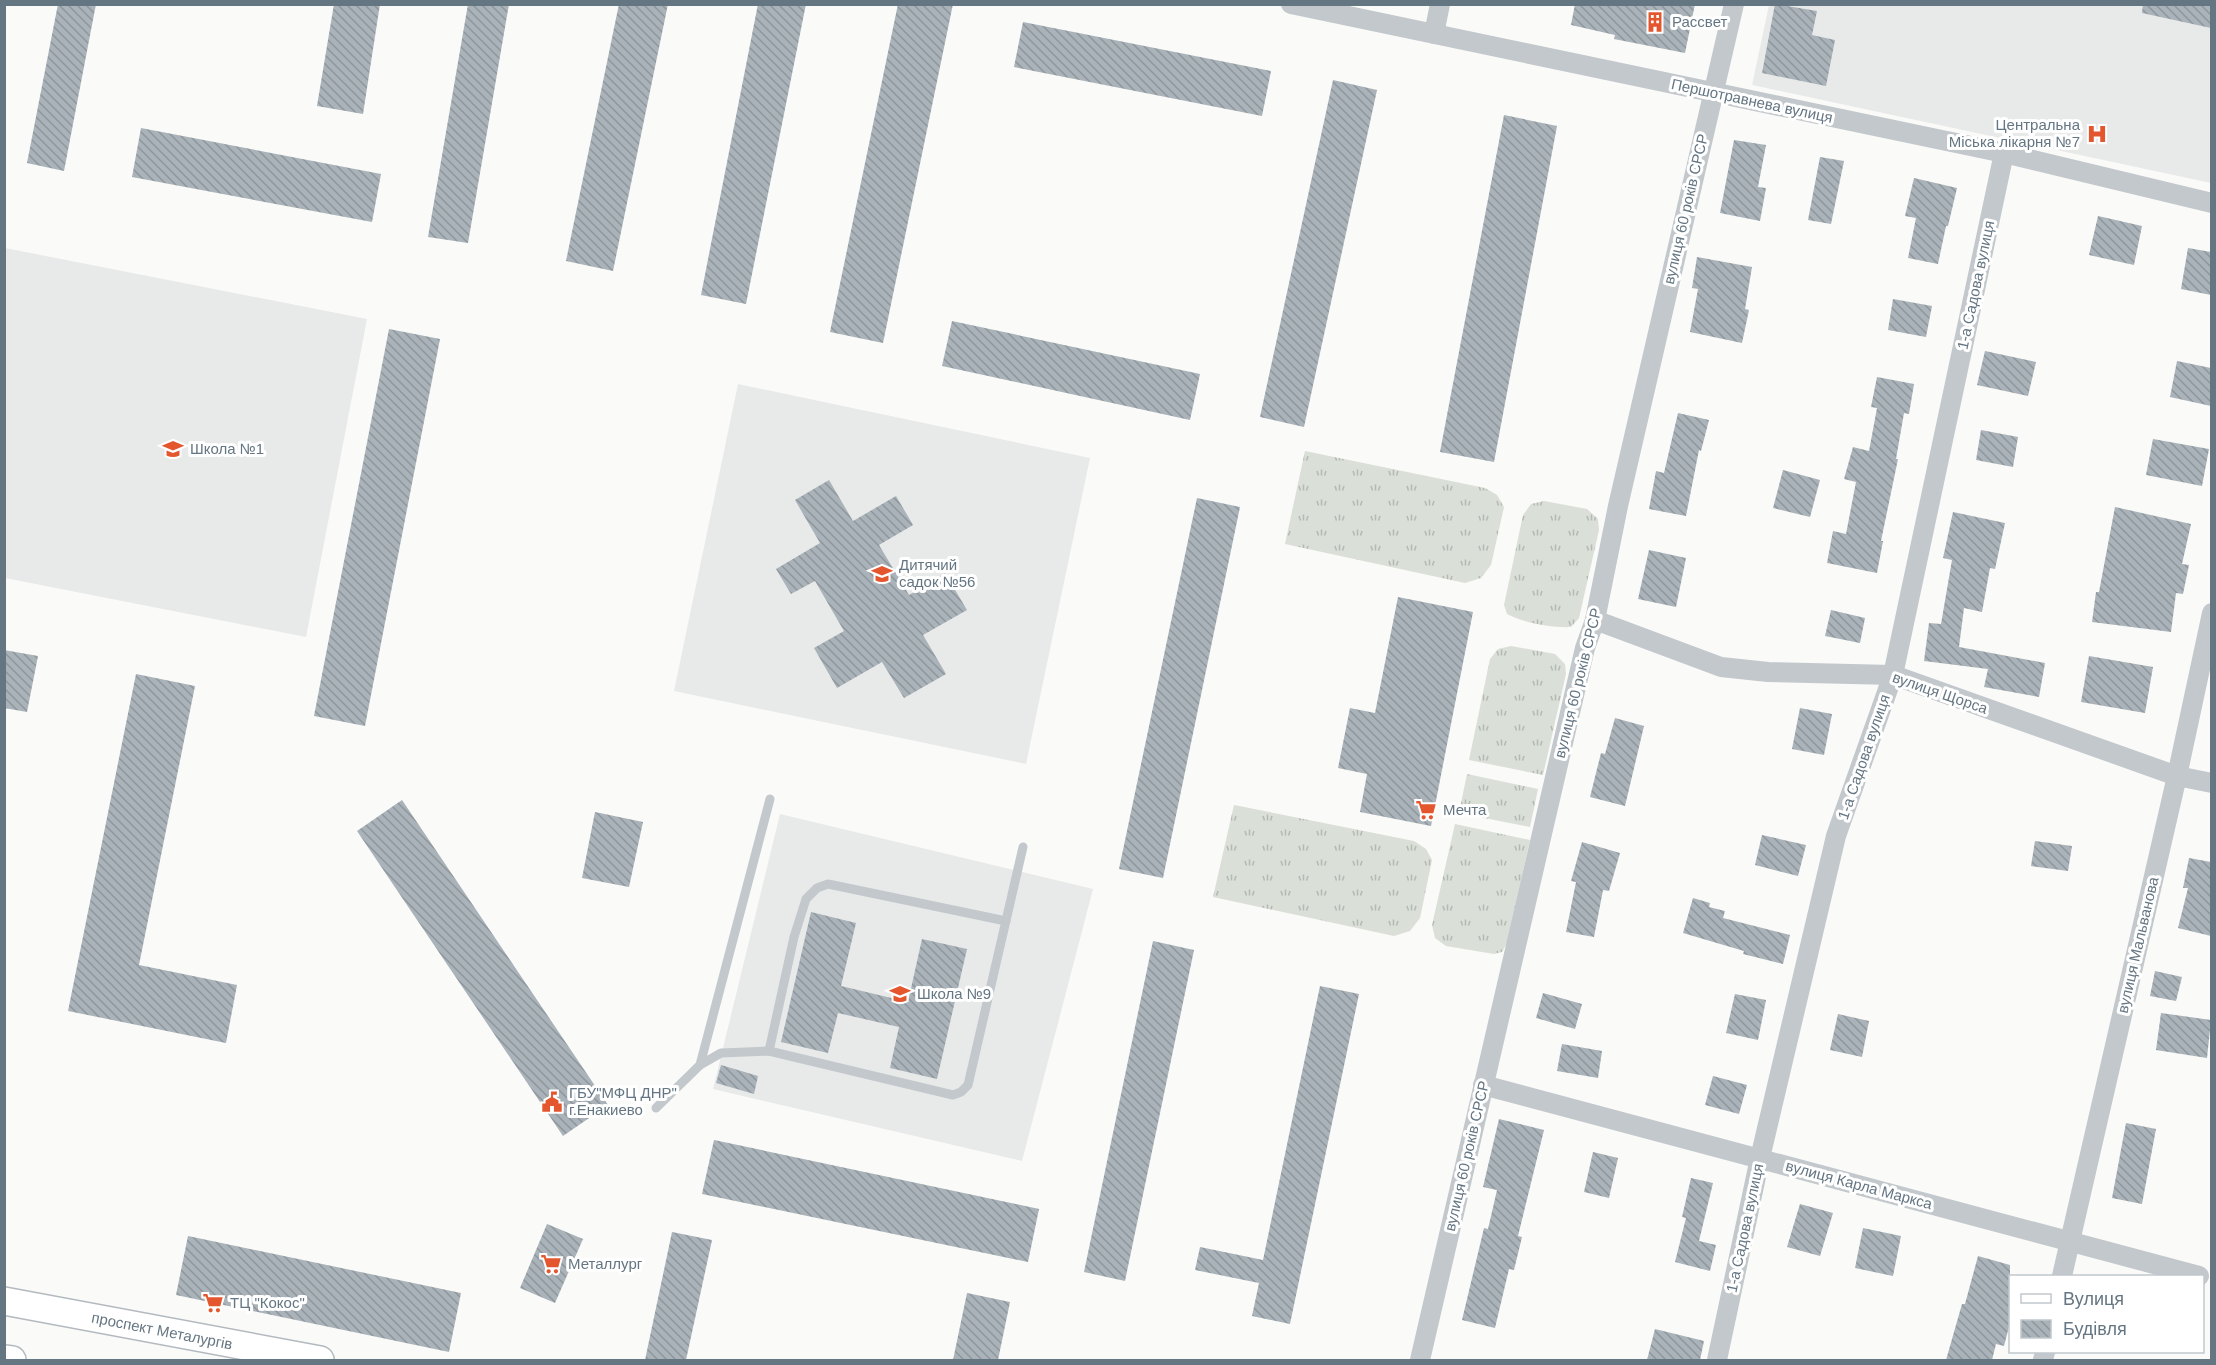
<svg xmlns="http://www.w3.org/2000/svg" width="2216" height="1365" viewBox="0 0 2216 1365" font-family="Helvetica,sans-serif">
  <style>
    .built { fill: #e8e9e9 }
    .grass { fill: url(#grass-tufts) }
    .building { fill: url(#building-back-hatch) }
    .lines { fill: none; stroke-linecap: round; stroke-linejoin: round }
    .secondary-casing { stroke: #b3babf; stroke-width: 30 }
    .lane { stroke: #c3c8cc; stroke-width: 9 }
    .street { stroke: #c3c8cc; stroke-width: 20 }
    .secondary { stroke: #fff; stroke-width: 27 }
    .labels { text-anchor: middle; stroke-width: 6; stroke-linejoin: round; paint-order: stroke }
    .poi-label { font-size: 15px; fill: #657683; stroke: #fff; text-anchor: start }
    .street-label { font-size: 15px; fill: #657683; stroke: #fff }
  </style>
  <defs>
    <pattern id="grass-tufts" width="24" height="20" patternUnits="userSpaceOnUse" patternTransform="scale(1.5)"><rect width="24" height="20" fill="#dadfd7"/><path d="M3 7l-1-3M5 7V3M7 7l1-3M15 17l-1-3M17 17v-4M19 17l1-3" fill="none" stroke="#b4b9b4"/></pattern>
    <pattern id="building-back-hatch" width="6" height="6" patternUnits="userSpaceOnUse" patternTransform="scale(1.5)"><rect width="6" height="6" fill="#aab3b9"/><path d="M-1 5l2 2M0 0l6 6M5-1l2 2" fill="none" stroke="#8e969c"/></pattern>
  </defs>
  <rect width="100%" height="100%" fill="#fafaf8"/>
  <g class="built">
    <polygon points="1769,5 2211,5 2211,183 1752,85"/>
    <polygon points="5,248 367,319 306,637 5,578"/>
    <polygon points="738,384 1090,458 1026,764 674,691"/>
    <polygon points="780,814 1093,889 1022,1161 713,1089"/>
  </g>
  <g class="grass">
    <polygon points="1305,451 1485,488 1497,495 1504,507 1491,565 1481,578 1465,583 1285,544"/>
    <path d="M 1544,501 L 1587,509 L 1598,519 L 1599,530 L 1579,618 L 1571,627 C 1552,628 1524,623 1507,614 L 1504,605 L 1523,515 L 1531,504 Z"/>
    <polygon points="1511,646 1555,654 1565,664 1566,674 1543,775 1469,760 1490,659 1498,649"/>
    <polygon points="1467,774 1538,789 1530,827 1459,813"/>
    <polygon points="1234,805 1414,841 1426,849 1432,860 1420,918 1410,931 1394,936 1213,897"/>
    <polygon points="1455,824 1530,840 1507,943 1502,952 1494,954 1446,946 1435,938 1432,925"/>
  </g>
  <g class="building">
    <polygon points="58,4 96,4 64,171 27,163"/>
    <polygon points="334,4 380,4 363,114 317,106"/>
    <polygon points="468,4 509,4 468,243 428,237"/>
    <polygon points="619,4 668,4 613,271 566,261"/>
    <polygon points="758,4 806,4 746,304 701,295"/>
    <polygon points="898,4 953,4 883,343 830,332"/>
    <polygon points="1575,4 1695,4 1685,53 1614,39 1615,35 1571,25"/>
    <polygon points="1775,4 1817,11 1812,35 1835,40 1826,86 1762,73"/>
    <polygon points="2143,4 2211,4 2211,28 2142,13"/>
    <polygon points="1023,22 1271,71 1262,116 1014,67"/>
    <polygon points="1333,80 1377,90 1304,427 1260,417"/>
    <polygon points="1504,115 1557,126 1494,462 1440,452"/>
    <polygon points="141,128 381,174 372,222 132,177"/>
    <polygon points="1734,140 1766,145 1758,187 1766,188 1760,221 1720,213"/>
    <polygon points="1820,157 1844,161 1831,224 1808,220"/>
    <polygon points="1914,178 1957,188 1948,226 1946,226 1938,264 1908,258 1916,218 1905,216"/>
    <polygon points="2098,216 2142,226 2134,265 2089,255"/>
    <polygon points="2188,248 2211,252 2211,295 2181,289"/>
    <polygon points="1697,257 1752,267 1745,309 1749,310 1742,343 1690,332 1698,289 1692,288"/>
    <polygon points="1893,299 1932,306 1926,337 1888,330"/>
    <polygon points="952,321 1200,374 1190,420 942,366"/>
    <polygon points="389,329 440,339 365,726 314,716"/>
    <polygon points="1985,351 2036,362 2028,396 1977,385"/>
    <polygon points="2177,361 2211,368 2211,406 2170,397"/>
    <polygon points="1877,377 1914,384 1909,414 1904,413 1896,459 1898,459 1881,541 1883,541 1877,573 1827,563 1833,531 1846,534 1856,482 1844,479 1853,447 1869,451 1877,408 1871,407"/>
    <polygon points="1678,413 1709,420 1701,451 1699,450 1686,516 1649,509 1656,471 1664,473"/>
    <polygon points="1981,430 2018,437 2013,467 1976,460"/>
    <polygon points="2153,439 2209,449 2202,486 2146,475"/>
    <polygon points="1783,470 1820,480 1810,517 1773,508"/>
    <polygon points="829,480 853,521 896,496 913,525 879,545 909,595 945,573 967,610 923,635 946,674 904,698 882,662 837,688 814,648 844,631 815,581 791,594 776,569 820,543 795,500"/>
    <polygon points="1197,498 1240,507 1163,878 1119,869"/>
    <polygon points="2115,507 2191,524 2182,564 2189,565 2183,594 2176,593 2171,632 2092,622 2096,592 2099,592"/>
    <polygon points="1953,512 2005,523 1995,569 1990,568 1982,612 1964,608 1959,647 2045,663 2039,697 1984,687 1988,669 1924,661 1929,623 1941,624 1952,560 1943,558"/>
    <polygon points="1649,550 1686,558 1676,607 1638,599"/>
    <polygon points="1398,597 1473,612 1431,826 1360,812 1367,774 1338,768 1350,708 1375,713"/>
    <polygon points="1831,610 1865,618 1860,643 1825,636"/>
    <polygon points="4,650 38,656 27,712 4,708"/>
    <polygon points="2089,656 2153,667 2145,713 2081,702"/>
    <polygon points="136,674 195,686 139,965 237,985 226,1043 68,1011"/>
    <polygon points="1800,708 1832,714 1824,755 1792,749"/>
    <polygon points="1615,718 1644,726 1625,806 1590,797 1601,753 1605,754"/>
    <polygon points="402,800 608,1105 563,1136 357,831"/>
    <polygon points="595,812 643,822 629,887 582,878"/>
    <polygon points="1762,835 1806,845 1798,876 1755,865"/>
    <polygon points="2035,841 2072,846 2068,871 2031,866"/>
    <polygon points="1582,842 1620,853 1609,891 1603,890 1594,937 1566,932 1576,882 1571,881"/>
    <polygon points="2189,858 2211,862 2211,936 2178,928 2188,888 2183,888"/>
    <polygon points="1693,898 1710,903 1709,907 1725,911 1723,918 1790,935 1783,964 1743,954 1744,951 1683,933"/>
    <polygon points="811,912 856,923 841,986 908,1002 922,939 967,949 937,1079 890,1068 899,1027 838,1013 828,1053 781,1042"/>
    <polygon points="1153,941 1194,950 1125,1281 1084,1272"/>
    <polygon points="2155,971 2182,977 2176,1001 2150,996"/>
    <polygon points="1320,986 1359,994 1290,1324 1252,1316 1259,1283 1195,1270 1200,1247 1263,1260"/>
    <polygon points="1543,993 1582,1004 1575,1029 1536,1018"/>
    <polygon points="1735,994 1766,1000 1758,1040 1726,1033"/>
    <polygon points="2161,1013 2211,1020 2207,1058 2156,1050"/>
    <polygon points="1838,1014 1869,1021 1862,1057 1830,1050"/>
    <polygon points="1562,1044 1602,1051 1598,1078 1557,1071"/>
    <polygon points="721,1065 758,1076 754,1094 716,1083"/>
    <polygon points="1713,1076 1747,1085 1739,1114 1705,1105"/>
    <polygon points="1499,1119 1544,1130 1518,1236 1522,1237 1514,1270 1509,1269 1495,1328 1462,1320 1484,1228 1488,1229 1497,1190 1483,1187"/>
    <polygon points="2126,1123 2156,1129 2142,1204 2112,1198"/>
    <polygon points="714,1140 1039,1209 1028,1262 702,1194"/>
    <polygon points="1593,1152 1618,1158 1609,1198 1584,1192"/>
    <polygon points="1691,1178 1713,1183 1699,1241 1716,1245 1710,1271 1675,1262 1686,1218 1682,1217"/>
    <polygon points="1800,1204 1833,1213 1820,1256 1787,1247"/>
    <polygon points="547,1224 583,1239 555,1303 520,1288"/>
    <polygon points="1863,1228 1901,1236 1893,1276 1855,1268"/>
    <polygon points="672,1232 712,1240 686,1360 645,1360"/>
    <polygon points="188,1236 461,1293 449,1352 176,1295"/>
    <polygon points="1978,1256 2010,1265 2010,1323 2004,1346 1996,1344 1992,1360 1946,1360 1962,1304 1965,1304"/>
    <polygon points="967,1293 1010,1302 998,1360 953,1360"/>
    <polygon points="1655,1329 1704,1341 1700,1360 1647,1360"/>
  </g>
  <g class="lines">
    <g class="secondary-casing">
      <g id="secondary">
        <polyline points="4,1301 320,1360"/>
        <polyline points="4,1359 12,1360"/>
      </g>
    </g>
    <g class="lane">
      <polyline points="769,1051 794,937 806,899 817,888 828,884 1006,921"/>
      <polyline points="700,1065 770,799"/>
      <polyline points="656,1108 700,1065 721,1053 769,1051 953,1095 961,1092 968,1085 1023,847"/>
    </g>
    <g class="street">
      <polyline points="1291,4 2004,153 2212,203"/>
      <polyline points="1434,34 1440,4"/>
      <polyline points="1595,620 1721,667 1768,672 1893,675 2177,776 2212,783"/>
      <polyline points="1483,1085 2199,1276"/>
      <polyline points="2062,1276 2177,776 2212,613"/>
      <polyline points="1420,1360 1585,648 1595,620 1618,506 1734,4"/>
      <polyline points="1717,1360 1760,1158 1836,836 1893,675 2004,153"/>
      <polyline points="2043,1360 2045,1352"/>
    </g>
    <use href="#secondary" class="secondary"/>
  </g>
  <defs>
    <g id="building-bare" transform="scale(1.62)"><path d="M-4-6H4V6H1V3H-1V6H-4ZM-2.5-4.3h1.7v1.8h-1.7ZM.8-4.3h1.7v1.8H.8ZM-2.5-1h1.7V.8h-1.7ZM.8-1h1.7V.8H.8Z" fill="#e4572e" stroke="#fff" stroke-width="2.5" paint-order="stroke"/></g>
    <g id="hospital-bare" transform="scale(1.62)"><path d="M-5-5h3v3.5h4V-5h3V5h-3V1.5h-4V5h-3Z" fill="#e4572e" stroke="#fff" stroke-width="2.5" paint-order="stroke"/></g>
    <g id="school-bare" transform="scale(1.62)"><path d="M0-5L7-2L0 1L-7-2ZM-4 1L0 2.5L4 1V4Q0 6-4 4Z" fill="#e4572e" stroke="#fff" stroke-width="2.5" paint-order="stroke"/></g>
    <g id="supermarket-bare" transform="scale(1.62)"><path d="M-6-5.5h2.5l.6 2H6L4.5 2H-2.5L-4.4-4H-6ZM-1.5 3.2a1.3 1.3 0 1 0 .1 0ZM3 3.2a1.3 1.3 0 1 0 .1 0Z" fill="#e4572e" stroke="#fff" stroke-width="2.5" paint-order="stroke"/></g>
    <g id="civic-bare" transform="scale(1.62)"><path d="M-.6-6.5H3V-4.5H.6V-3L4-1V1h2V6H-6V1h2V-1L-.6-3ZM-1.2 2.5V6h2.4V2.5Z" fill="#e4572e" stroke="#fff" stroke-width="2.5" paint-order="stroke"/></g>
  </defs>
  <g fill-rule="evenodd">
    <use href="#building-bare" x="1655" y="22"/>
    <use href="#hospital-bare" x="2097" y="134"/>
    <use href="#school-bare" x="173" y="449"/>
    <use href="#school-bare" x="882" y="574"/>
    <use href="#supermarket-bare" x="1426" y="810"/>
    <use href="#school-bare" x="900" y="994"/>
    <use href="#civic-bare" x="552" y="1102"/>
    <use href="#supermarket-bare" x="551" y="1264"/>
    <use href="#supermarket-bare" x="213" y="1303"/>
  </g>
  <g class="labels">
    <g class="poi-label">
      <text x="1672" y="27">Рассвет</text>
      <text x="2080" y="130" text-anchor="end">Центральна<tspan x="2080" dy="17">Міська лікарня №7</tspan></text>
      <text x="190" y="454">Школа №1</text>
      <text x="899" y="570">Дитячий<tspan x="899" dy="17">садок №56</tspan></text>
      <text x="1443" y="815">Мечта</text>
      <text x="917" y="999">Школа №9</text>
      <text x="569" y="1098">ГБУ"МФЦ ДНР"<tspan x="569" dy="17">г.Енакиево</tspan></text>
      <text x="568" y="1269">Металлург</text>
      <text x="230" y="1308">ТЦ "Кокос"</text>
    </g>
    <g class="street-label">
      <text transform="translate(1752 101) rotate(12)" y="5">Першотравнева вулиця</text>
      <text transform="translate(1686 209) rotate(-77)" y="5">вулиця 60 років СРСР</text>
      <text transform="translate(1976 285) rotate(-78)" y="5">1-а Садова вулиця</text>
      <text transform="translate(1578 683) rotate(-76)" y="5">вулиця 60 років СРСР</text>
      <text transform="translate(1940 693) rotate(19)" y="5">вулиця Щорса</text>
      <text transform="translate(1864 757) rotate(-71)" y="5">1-а Садова вулиця</text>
      <text transform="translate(2138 945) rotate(-77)" y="5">вулиця Мальванова</text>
      <text transform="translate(1467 1156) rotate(-77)" y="5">вулиця 60 років СРСР</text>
      <text transform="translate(1859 1185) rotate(15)" y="5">вулиця Карла Маркса</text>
      <text transform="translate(1745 1228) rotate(-78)" y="5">1-а Садова вулиця</text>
      <text transform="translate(162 1331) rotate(11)" y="5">проспект Металургів</text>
    </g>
  </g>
  <rect width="2216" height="1365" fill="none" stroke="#657683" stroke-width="12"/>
  <rect x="2009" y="1275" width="195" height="78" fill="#ffffff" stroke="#c1c8cd" stroke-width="1.5"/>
  <rect x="2021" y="1294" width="30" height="9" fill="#ffffff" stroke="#c1c8cd" stroke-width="1.5"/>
  <text x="2063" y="1305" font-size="18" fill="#657683">Вулиця</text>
  <rect x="2021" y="1320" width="30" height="18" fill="url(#building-back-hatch)" stroke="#c1c8cd" stroke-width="1.5"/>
  <text x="2063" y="1335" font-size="18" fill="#657683">Будівля</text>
</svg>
